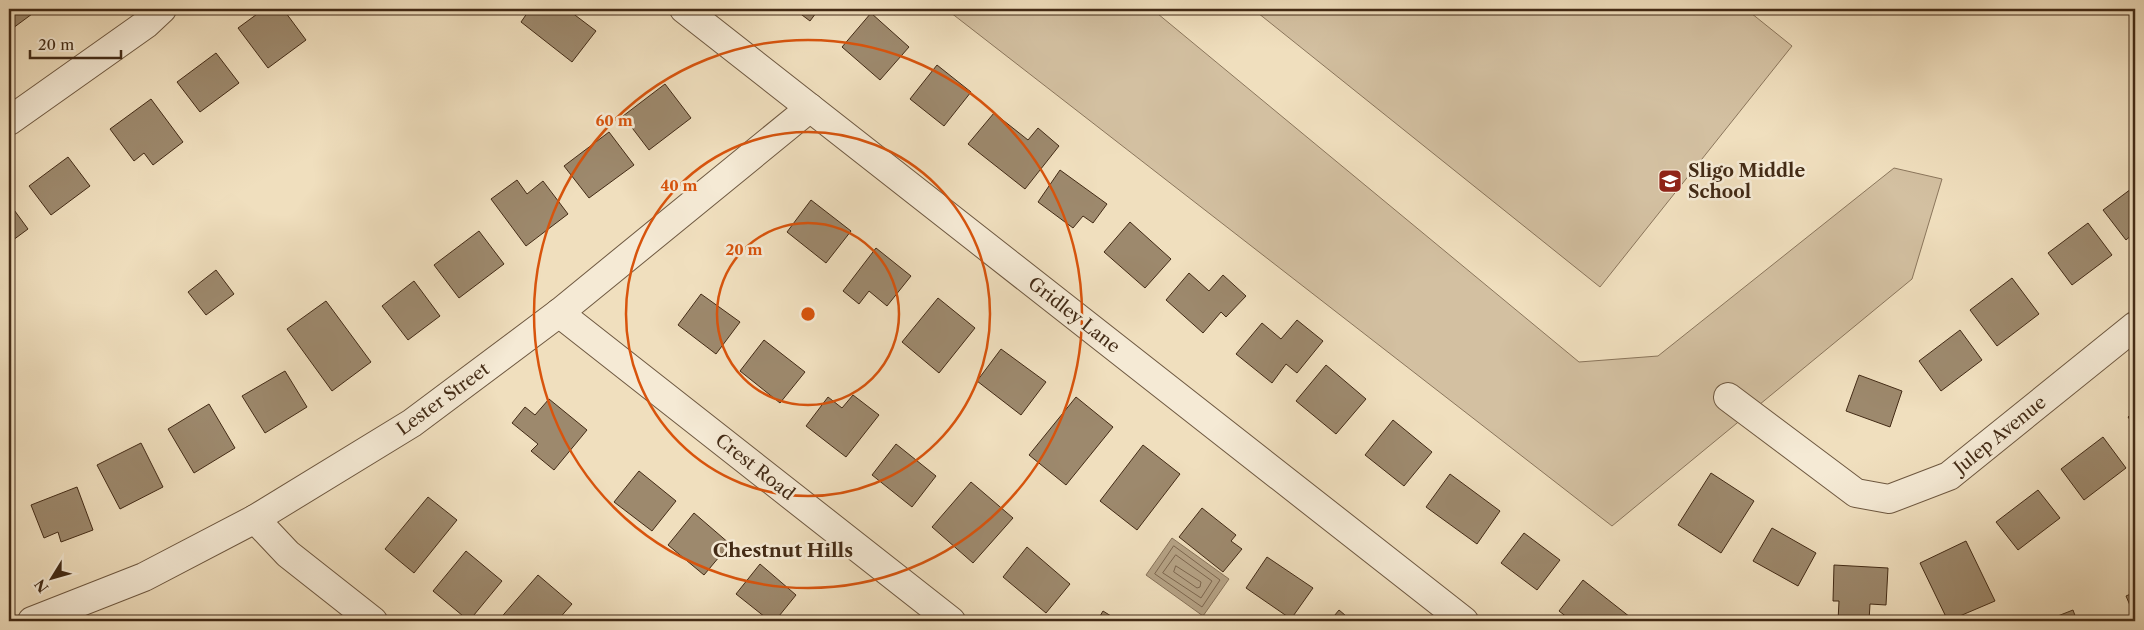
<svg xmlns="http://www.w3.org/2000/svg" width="2144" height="630" viewBox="0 0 2144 630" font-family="'Libre Caslon Text',serif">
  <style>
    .green { fill: #d3c0a1; stroke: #8b765c }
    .water { fill: #b5a285; stroke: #877259 }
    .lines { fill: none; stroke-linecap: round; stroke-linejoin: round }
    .shore { stroke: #7c664e; stroke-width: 1 }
    .building { fill: #9d896d; stroke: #432b16 }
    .minor-casing { stroke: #6e5840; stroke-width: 30 }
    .minor { stroke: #f5ead5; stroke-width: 28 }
    .ring { fill: none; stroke: #d8540d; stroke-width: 2.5 }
    .labels { text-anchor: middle; stroke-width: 5; stroke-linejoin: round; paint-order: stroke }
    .poi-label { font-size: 18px; font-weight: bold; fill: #432b16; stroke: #f5ead5; text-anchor: start }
    .street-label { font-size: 18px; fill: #432b16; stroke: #f5ead5 }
    .neighbourhood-label { font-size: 19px; font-weight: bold; fill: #432b16; stroke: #f5ead5 }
    .centre { fill: #d8540d; stroke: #f5ead5; stroke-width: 2.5 }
    .ring-label { font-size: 15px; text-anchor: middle; font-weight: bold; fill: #d8540d; stroke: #f5ead5; stroke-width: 5; stroke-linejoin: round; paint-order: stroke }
  </style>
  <rect width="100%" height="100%" fill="#f0dfbe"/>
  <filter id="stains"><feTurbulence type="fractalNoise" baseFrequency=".004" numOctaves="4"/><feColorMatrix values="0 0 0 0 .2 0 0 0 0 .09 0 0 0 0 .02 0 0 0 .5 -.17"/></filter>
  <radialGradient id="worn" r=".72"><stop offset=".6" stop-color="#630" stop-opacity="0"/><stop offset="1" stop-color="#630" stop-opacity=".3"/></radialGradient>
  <g class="green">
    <polygon points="946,9 1152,9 1579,362 1658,356 1894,168 1942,179 1912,279 1612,526"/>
    <polygon points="1253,9 1746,9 1792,46 1600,287"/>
  </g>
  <polygon class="water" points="1172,538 1229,579 1203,616 1146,575"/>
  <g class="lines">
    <g class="shore">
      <polygon points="1174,546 1220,580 1202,607 1155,574"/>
      <polygon points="1176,555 1212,581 1201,598 1163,573"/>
      <polygon points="1176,566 1201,582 1200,587 1197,588 1174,572"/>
    </g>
  </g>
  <g class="building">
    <polygon points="9,9 28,9 32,14 9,31"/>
    <polygon points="264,9 283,9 306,40 268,68 238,28"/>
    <polygon points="530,9 567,9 596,31 572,62 521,22"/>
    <polygon points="794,9 819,9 810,21"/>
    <polygon points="871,13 909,47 880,80 842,47"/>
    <polygon points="216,53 239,83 200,112 177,82"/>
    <polygon points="937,65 971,92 944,126 910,99"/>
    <polygon points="665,84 691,118 649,150 623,116"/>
    <polygon points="151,99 183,142 153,165 144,153 134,161 110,129"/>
    <polygon points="994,113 1028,140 1038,128 1059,146 1025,189 968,144"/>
    <polygon points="609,132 634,165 589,198 564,166"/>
    <polygon points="68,157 90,186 51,215 29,186"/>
    <polygon points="1060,170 1107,204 1093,223 1083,216 1073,228 1038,202"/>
    <polygon points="517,180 527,194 543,181 568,214 526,246 491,199"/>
    <polygon points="2135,186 2135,232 2126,240 2103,210"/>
    <polygon points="811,200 851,231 826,263 787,232"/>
    <polygon points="9,203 28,229 9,243"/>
    <polygon points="1130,222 1171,259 1145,288 1104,252"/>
    <polygon points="2088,223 2112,255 2072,285 2048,253"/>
    <polygon points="479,231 504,264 459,298 434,265"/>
    <polygon points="876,248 911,276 887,306 869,291 859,304 843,291"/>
    <polygon points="216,270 234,294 206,315 188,292"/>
    <polygon points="1189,273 1209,291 1223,275 1246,296 1226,317 1221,312 1203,333 1166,300"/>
    <polygon points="2012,278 2039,314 1997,346 1970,310"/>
    <polygon points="414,281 440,316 408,340 382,306"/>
    <polygon points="701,294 740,322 716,354 678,325"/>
    <polygon points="938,298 975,328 939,373 902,342"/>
    <polygon points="326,301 371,362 332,391 287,329"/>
    <polygon points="1297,320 1323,341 1297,373 1286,364 1272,383 1236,354 1262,323 1281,339"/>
    <polygon points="1960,330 1982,360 1941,391 1919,361"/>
    <polygon points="764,340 805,372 780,403 740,371"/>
    <polygon points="1001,349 1046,382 1021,415 977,381"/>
    <polygon points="1326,365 1366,399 1336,434 1296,401"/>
    <polygon points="285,371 307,407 265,433 242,396"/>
    <polygon points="1859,375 1902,391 1890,427 1846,411"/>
    <polygon points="853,395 879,415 846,457 806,426 828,397 842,408"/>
    <polygon points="1076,397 1113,427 1066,485 1029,455"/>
    <polygon points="549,399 587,430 554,470 531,451 538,444 512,423 525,407 535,415"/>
    <polygon points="209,404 235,448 194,473 168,429"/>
    <polygon points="2135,411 2135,427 2128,417"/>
    <polygon points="1393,420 1432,452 1404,486 1365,455"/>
    <polygon points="2103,437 2126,468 2084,500 2061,469"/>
    <polygon points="141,443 163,487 120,509 97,465"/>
    <polygon points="896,444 936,476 912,507 872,475"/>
    <polygon points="1143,445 1180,474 1137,530 1100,501"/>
    <polygon points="639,471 676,501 652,531 614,502"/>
    <polygon points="1711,473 1754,501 1721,553 1678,525"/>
    <polygon points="1450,474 1500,511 1477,544 1426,507"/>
    <polygon points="971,482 1013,518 973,563 932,527"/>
    <polygon points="77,487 93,530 61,542 58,532 44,538 31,505"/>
    <polygon points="2038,490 2060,518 2018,550 1996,522"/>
    <polygon points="428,497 457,520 414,573 385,549"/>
    <polygon points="1202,508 1236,535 1231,541 1242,549 1223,572 1179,537"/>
    <polygon points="694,513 730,544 704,575 668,545"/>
    <polygon points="1772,528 1816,553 1798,586 1753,561"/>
    <polygon points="1524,533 1560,560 1537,590 1501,563"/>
    <polygon points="1966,541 1995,601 1948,621 1920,563"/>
    <polygon points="1027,547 1070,584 1046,613 1003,577"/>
    <polygon points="466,551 502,581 469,621 433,591"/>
    <polygon points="1267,557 1313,588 1291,619 1246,588"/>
    <polygon points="760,564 796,595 775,621 770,621 736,594"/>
    <polygon points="1834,565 1888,568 1886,605 1870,604 1869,621 1838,621 1839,601 1833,601"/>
    <polygon points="538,575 572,604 557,621 498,621"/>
    <polygon points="1583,580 1630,617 1627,621 1572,621 1559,611"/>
    <polygon points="2135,592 2135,617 2126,596"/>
    <polygon points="1339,610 1352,621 1330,621"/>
    <polygon points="2073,610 2077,621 2045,621"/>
    <polygon points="1103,611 1119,621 1097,621"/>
  </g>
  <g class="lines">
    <g class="minor-casing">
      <g id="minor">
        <polyline points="684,9 1464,621"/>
        <polyline points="9,121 146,24 162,9"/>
        <polyline points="559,313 951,621"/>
        <polyline points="1728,397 1856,493 1889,499 1949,476 2135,326"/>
        <polyline points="255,519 288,554 373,621"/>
        <polyline points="32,621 144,577 255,519 412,423 559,313 810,108"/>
      </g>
    </g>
    <use href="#minor" class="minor"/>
  </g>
  <g class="ring">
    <circle cx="808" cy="314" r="91"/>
    <circle cx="808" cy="314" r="182"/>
    <circle cx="808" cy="314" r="274"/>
  </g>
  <defs>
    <g id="school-square" transform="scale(1.25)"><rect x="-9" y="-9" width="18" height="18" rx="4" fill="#8f2418" stroke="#f5ead5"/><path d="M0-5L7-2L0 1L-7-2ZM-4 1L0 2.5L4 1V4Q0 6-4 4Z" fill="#fff"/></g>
  </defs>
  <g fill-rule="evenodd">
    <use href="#school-square" x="1670" y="181"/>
  </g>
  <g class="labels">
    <g class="poi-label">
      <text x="1688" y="177">Sligo Middle<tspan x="1688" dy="21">School</tspan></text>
    </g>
    <g class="street-label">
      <text transform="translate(1074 315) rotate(38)" y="6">Gridley Lane</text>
      <text transform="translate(443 399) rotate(-36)" y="6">Lester Street</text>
      <text transform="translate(2000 435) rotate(-39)" y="6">Julep Avenue</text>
      <text transform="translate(755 467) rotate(38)" y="6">Crest Road</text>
    </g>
    <g class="neighbourhood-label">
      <text x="783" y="557">Chestnut Hills</text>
    </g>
  </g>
  <circle cx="808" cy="314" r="8" class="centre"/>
  <g class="ring-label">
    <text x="614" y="126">60 m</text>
    <text x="679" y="191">40 m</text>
    <text x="744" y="255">20 m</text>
  </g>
  <rect width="2144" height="630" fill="none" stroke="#f0dfbe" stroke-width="30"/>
  <rect x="10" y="10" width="2124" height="610" fill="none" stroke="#432b16" stroke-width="2.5"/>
  <rect x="15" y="15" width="2114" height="600" fill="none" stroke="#432b16"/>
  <g transform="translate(52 578) rotate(233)" stroke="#f5ead5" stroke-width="4" paint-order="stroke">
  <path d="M0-4L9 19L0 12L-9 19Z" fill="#432b16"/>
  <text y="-8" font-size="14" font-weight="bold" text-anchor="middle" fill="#432b16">N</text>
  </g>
  <path d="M30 50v8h91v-8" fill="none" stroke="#432b16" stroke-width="2.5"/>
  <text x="38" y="50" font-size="15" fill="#432b16" stroke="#f5ead5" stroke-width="4" paint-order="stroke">20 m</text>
  <rect width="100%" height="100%" filter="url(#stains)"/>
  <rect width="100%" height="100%" fill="url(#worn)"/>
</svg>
